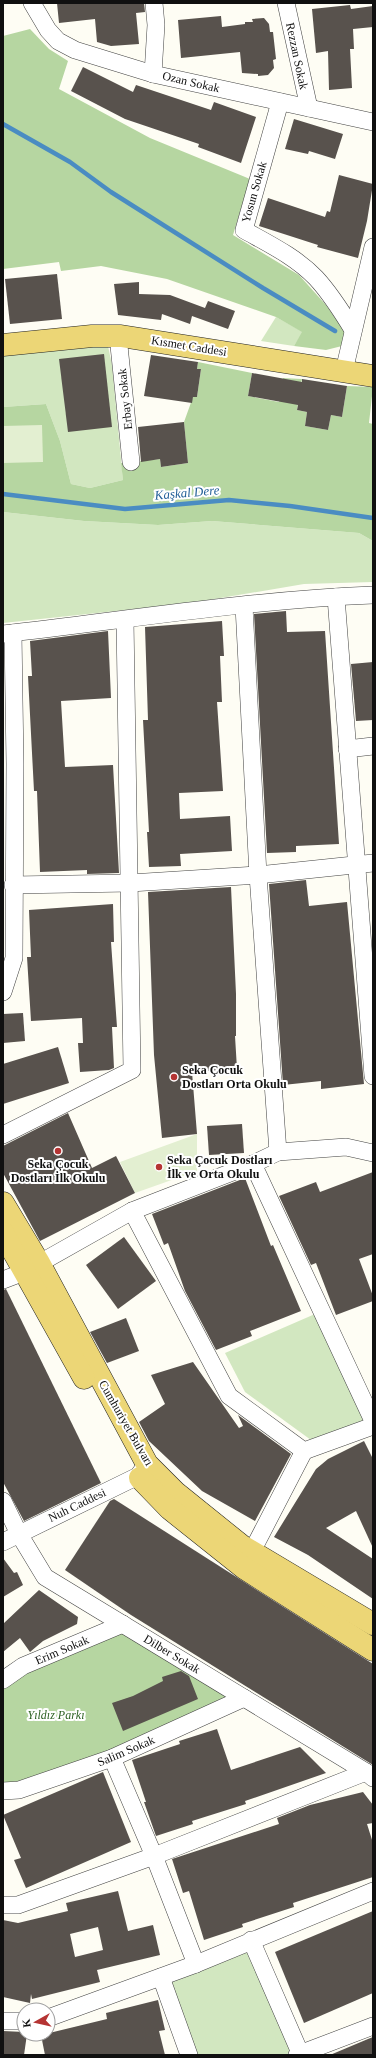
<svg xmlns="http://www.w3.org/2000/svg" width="376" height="2058" viewBox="0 0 376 2058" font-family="'Times New Roman',serif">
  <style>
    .green { fill: #d2e7c0 }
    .forest { fill: #b6d6a1 }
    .pitch { fill: #e3efd1 }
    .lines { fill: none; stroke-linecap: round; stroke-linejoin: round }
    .stream { stroke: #4a8cc2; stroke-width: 4.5 }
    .building { fill: #58524d; fill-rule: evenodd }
    .minor-casing { stroke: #434343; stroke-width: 18 }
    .major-casing { stroke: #212121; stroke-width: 23 }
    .minor { stroke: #fff; stroke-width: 17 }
    .major { stroke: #ecd676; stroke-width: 22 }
    .poi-dot { fill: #b53433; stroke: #fff; stroke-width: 1.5 }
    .labels { text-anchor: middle; stroke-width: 4; stroke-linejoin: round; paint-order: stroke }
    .street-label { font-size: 12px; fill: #101010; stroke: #fff }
    .poi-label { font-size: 12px; font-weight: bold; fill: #101010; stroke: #fff; text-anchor: start }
    .park-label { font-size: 12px; font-style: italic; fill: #2f6325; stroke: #fff }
    .water-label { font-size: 13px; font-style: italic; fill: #235f98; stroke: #fff }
  </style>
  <rect width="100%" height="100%" fill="#fefdf4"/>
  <g class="green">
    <polygon points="276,317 303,332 294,346 261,341"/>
    <polygon points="97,345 108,346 112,365 123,480 90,488 71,484 60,441 46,404 3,407 3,353"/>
    <polygon points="3,512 84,521 158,525 212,521 359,533 373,541 373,582 304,584 191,603 3,623"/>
    <polygon points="315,1314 364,1421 311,1440 245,1392 225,1353"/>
    <polygon points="251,1940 297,2055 189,2055 161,1977"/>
  </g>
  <g class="forest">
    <polygon points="30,29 49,49 68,61 59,89 150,138 250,179 233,235 299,275 326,305 348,336 342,346 326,350 294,346 302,332 276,317 167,279 101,266 61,271 59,262 3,269 3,36"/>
    <polygon points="198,362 252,373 248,396 279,402 283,378 302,379 297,410 307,412 305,426 328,430 331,415 342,417 347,386 373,387 369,423 373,424 373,541 359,533 212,521 158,525 84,521 3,512 3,407 46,404 60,441 71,484 90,488 123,480 121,463 160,459 161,467 188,463 184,422 193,397 197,397 201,369 197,369"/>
    <polygon points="123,1624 244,1698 3,1791 3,1680"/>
  </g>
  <g class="pitch">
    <polygon points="42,425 43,462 3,463 3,426"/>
    <polygon points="197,1134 197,1171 135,1193 120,1162"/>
  </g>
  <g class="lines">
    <g class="stream">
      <polyline points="3,124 70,162 111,192 263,288 335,331"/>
      <polyline points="3,494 125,509 229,500 290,506 373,518"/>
    </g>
  </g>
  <g class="building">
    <polygon points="57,3 144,3 145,12 136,13 139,44 111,46 97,42 95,19 59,23"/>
    <polygon points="350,5 351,9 373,6 373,27 353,29 354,49 350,49 352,88 329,90 328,51 316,53 312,9"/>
    <polygon points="221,16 222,27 245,24 245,22 253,22 252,19 264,18 269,24 270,32 273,32 276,59 273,60 274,68 268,75 258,76 258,74 242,73 240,52 181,58 178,20"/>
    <polygon points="83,67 133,92 136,85 211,110 214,102 256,117 241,163 198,147 199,144 125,119 71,91"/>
    <polygon points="294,119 343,134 335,159 309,151 308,154 285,149"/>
    <polygon points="339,175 373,184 367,221 358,258 317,247 318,245 259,226 268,198 325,217 327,211 330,212"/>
    <polygon points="57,274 62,319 10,324 5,279"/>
    <polygon points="139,282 139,294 170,295 205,308 208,301 235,311 228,329 192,316 190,324 162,314 161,320 118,315 114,284"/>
    <polygon points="104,354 112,427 68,432 59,359"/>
    <polygon points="151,355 198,362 197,369 201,369 197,397 193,397 192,403 144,396"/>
    <polygon points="252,373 302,382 302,379 347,386 342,417 331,415 328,430 305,426 307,412 297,410 298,405 248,396"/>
    <polygon points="184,422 188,463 161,467 160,459 141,462 138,427"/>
    <polygon points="286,611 287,632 325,631 339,844 296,846 296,852 267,853 254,614"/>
    <polygon points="222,621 224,656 220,656 222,702 217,702 223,791 179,793 180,819 230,816 232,851 180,854 181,866 149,867 147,832 149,832 143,720 148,720 145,627"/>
    <polygon points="108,631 111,698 61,701 65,767 113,765 119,873 87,874 87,870 40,872 37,791 34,791 28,676 32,676 30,641"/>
    <polygon points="373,662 373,720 356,721 351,664"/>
    <polygon points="306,880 309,906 347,902 364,1084 321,1089 321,1081 283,1085 269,884"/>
    <polygon points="231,887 236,994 236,1036 235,1036 237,1069 192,1072 197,1134 162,1138 154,1055 148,892"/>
    <polygon points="113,904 114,942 111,942 117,1027 112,1027 114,1068 109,1070 80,1072 78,1043 83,1043 82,1018 31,1021 27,957 31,957 29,910"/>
    <polygon points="23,1013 25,1041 3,1043 3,1014"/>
    <polygon points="58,1047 69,1083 3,1104 3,1064"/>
    <polygon points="68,1113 92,1168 116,1156 135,1193 40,1241 3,1173 3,1146"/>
    <polygon points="242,1124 244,1153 209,1155 207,1126"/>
    <polygon points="373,1172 373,1254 359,1259 373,1296 373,1301 336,1315 316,1263 311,1265 279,1196 316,1182 320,1192"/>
    <polygon points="245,1178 271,1246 273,1245 301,1311 250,1331 252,1336 216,1350 185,1291 168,1243 164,1245 152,1214"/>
    <polygon points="124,1237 156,1281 118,1309 86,1265"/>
    <polygon points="6,1289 101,1483 24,1521 3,1482 3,1290"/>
    <polygon points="126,1318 139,1351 107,1363 90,1332"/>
    <polygon points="193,1362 239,1428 243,1426 238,1415 291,1454 255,1521 202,1491 149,1441 139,1422 165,1404 151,1375"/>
    <polygon points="364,1441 373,1459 373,1548 356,1511 326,1528 373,1559 373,1599 308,1555 274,1537 316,1469 328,1459"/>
    <polygon points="114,1499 373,1664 373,1765 131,1615 65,1570 110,1501"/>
    <polygon points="3,1558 14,1573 17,1572 23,1585 3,1597"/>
    <polygon points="39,1590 78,1617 77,1624 43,1641 30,1652 20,1638 3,1652 3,1624"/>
    <polygon points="181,1671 189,1676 198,1699 123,1731 112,1703 133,1696 163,1681 162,1677"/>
    <polygon points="217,1729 231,1770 300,1747 326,1773 245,1801 246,1804 192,1821 193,1824 156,1836 144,1802 146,1802 132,1760 180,1744 179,1741"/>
    <polygon points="103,1772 131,1842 26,1888 14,1860 21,1858 3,1815"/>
    <polygon points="363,1792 373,1805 373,1823 367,1824 373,1843 373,1877 293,1903 294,1907 242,1924 243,1927 204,1940 189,1891 183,1893 172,1859 279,1824 277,1818 310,1805"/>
    <path d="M 118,1891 L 128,1931 L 153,1925 L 160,1955 L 97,1970 L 100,1982 L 32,1999 L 31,1994 L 30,2003 L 3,1997 L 3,1920 L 18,1923 L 68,1911 L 66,1903 ZM 98,1927 L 103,1950 L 75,1957 L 70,1934 Z"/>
    <polygon points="373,1911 373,1993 304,2023 275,1952"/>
    <polygon points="158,2000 165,2030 159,2031 165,2055 45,2055 41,2035 107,2019 106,2013"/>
    <polygon points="3,2031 24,2032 24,2034 27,2034 24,2055 3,2055"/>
    <polygon points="373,2037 373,2055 330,2055 368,2039"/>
  </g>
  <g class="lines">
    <g class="minor-casing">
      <g id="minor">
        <polyline points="32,3 48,30 58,41 75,50 153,74 373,122"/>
        <polyline points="286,3 309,108"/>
        <polyline points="153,74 156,25 154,3"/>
        <path d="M 280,102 L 244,230 C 269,244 296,257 316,278 C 330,293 342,312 353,330"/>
        <polyline points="118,336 131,462"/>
        <polyline points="344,371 373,247"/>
        <polyline points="336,597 373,1076"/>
        <polyline points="244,606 258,875 278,1152"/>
        <path d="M 3,634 C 126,620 249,600 373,595"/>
        <polyline points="347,749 373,746"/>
        <polyline points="13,885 130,883 258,875 373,863"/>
        <polyline points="3,992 14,958 15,764 13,633"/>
        <polyline points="3,1135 132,1070 125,620"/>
        <polyline points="253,1164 373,1421"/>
        <polyline points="132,1211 229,1396 304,1451 373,1426"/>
        <polyline points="3,1280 24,1272 132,1211 253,1164 278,1152 346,1147 373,1153"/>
        <polyline points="3,1501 19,1534 45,1577 366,1772 373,1778"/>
        <polyline points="3,1542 138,1476 146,1465"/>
        <polyline points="246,1563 304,1451"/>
        <polyline points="3,1680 23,1666 123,1624"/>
        <polyline points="112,1758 154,1856 196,1964"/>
        <polyline points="3,1791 19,1790 112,1758 244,1698"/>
        <polyline points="3,1905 18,1905 154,1856 366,1772"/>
        <polyline points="251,1940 301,2055"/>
        <polyline points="161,1977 189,2055"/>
        <polyline points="48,2018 196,1964 373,1891"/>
        <polyline points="3,2021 24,2021"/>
        <polyline points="297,2055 373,2026"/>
      </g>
    </g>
    <g class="major-casing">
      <g id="major">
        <polyline points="3,345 92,336 121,336 373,376"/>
        <polyline points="3,1203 39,1263 147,1464 175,1492 242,1546 373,1624"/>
        <polyline points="3,1233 84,1378"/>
        <polyline points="140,1478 170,1509 244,1568 373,1650"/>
      </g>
    </g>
    <use href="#minor" class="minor"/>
    <use href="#major" class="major"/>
  </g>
  <g class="poi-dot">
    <circle cx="174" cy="1077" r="4"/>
    <circle cx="58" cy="1151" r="4"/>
    <circle cx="159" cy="1167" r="4"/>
  </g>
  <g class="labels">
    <g class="street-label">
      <text transform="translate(297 56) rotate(78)" y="4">Rezzan Sokak</text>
      <text transform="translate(191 82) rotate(13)" y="4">Ozan Sokak</text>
      <text transform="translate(254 192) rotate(-74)" y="4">Yosun Sokak</text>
      <text transform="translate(189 346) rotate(9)" y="4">Kısmet Caddesi</text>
      <text transform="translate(125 399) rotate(-96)" y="4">Erbay Sokak</text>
      <text transform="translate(126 1423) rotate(60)" y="4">Cumhuriyet Bulvarı</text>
      <text transform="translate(77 1505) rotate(-26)" y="4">Nuh Caddesi</text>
      <text transform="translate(62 1650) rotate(-23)" y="4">Erim Sokak</text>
      <text transform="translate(172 1654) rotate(31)" y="4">Dilber Sokak</text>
      <text transform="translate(126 1751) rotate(-23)" y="4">Salim Sokak</text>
    </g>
    <g class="poi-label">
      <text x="182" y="1074">Seka Çocuk<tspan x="182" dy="14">Dostları Orta Okulu</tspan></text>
      <text x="167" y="1164">Seka Çocuk Dostları<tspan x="167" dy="14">İlk ve Orta Okulu</tspan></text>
      <text x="58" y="1168" text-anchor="middle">Seka Çocuk<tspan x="58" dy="14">Dostları İlk Okulu</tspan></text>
    </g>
    <g class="park-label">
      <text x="56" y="1719">Yıldız Parkı</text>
    </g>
    <g class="water-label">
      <text transform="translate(187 492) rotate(-5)" y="5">Kaşkal Dere</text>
    </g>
  </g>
  <rect width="376" height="2058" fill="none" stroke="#101010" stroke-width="8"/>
  <g transform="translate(36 2022) rotate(262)"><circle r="19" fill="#ffffff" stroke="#9f9f9f"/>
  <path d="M0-3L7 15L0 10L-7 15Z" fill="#b53433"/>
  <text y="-6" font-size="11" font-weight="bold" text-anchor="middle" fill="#101010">K</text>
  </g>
</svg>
